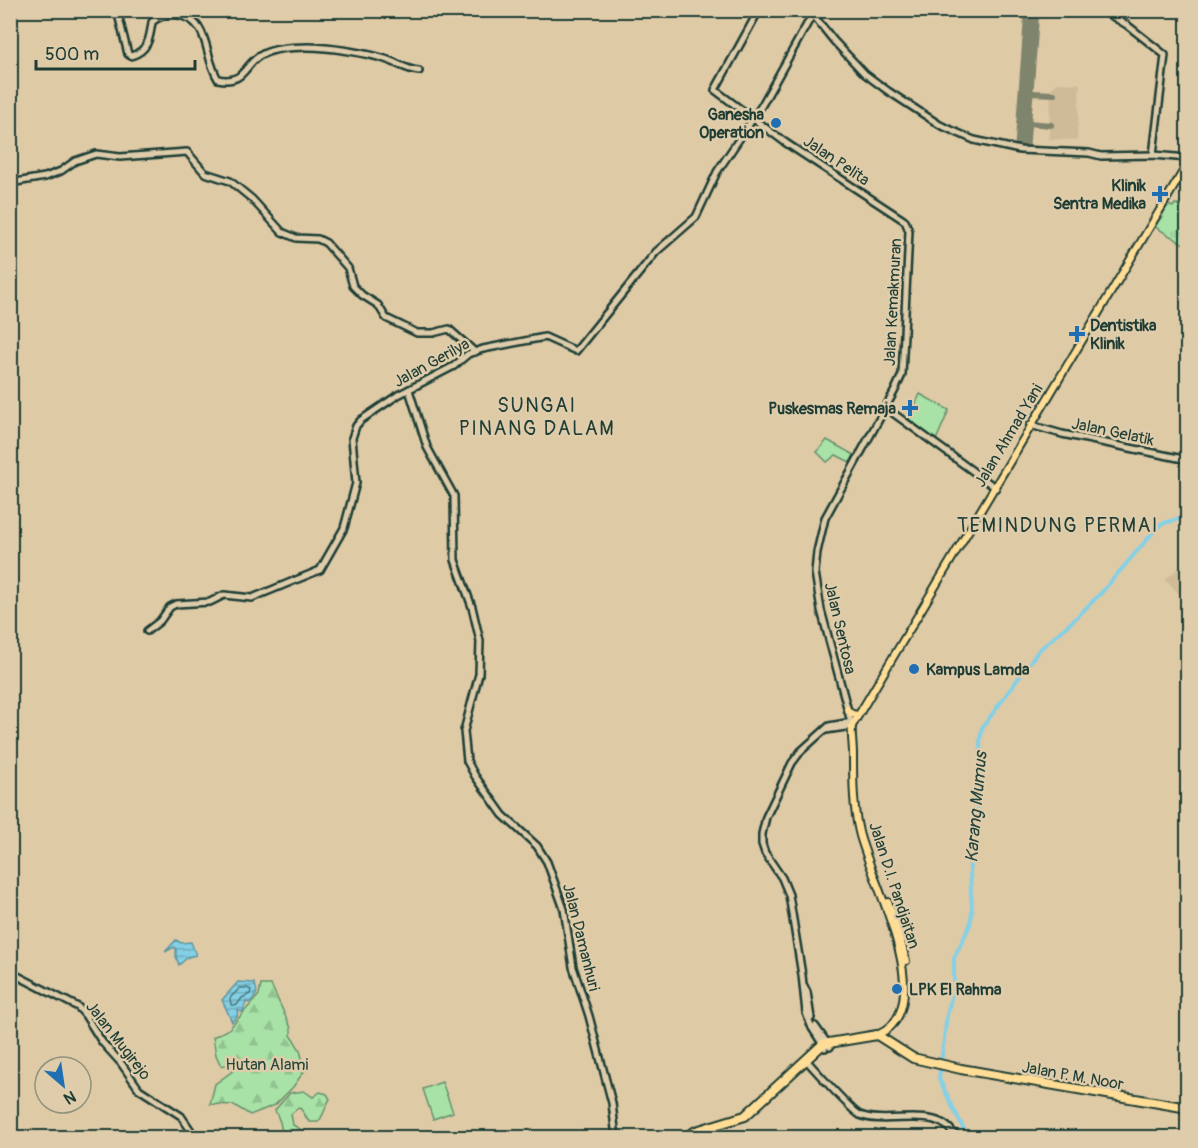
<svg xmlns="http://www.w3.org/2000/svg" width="1198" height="1148" viewBox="0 0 1198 1148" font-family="Pangolin,sans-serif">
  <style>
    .built { fill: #cfbb98 }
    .grass { fill: url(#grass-tufts); stroke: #64906d; stroke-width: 1.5 }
    .forest { fill: url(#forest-firs); stroke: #64906d; stroke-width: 1.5 }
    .pitch { fill: #a9e2a6; stroke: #64906d; stroke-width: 1.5 }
    .water { fill: url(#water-rules); stroke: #5c959f; stroke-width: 1.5 }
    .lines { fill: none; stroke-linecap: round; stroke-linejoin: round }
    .shore { stroke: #48787b; stroke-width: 1.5 }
    .river { stroke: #85d0e6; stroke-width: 4 }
    .taxiway { stroke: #7f846d; stroke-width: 6 }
    .runway { stroke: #7f846d; stroke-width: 15 }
    .secondary-casing { stroke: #1f3d34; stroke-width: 10 }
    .primary-casing { stroke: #1f3d34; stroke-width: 10 }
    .highway-casing { stroke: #1f3d34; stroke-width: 12 }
    .secondary { stroke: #deccaa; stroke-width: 5 }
    .primary { stroke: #ffdd96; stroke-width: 6 }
    .highway { stroke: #ffdd96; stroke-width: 8 }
    .poi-dot { fill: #1f6fb2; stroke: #deccaa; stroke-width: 2 }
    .labels { text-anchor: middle; stroke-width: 5; stroke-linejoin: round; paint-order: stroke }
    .poi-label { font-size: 16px; font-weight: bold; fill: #1f3d34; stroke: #deccaa; text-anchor: end }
    .street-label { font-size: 16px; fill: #1f3d34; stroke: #deccaa }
    .park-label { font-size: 16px; fill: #26453a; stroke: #deccaa }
    .water-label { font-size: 18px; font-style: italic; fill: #24443d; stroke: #deccaa }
    .quarter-label { font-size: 20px; letter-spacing: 1.5px; fill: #1f3d34; stroke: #deccaa }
  </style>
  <defs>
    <pattern id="grass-tufts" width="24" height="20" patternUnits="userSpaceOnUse" patternTransform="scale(1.5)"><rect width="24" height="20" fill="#a9e2a6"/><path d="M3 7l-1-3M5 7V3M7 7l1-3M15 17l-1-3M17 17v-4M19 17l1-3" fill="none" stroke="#91c390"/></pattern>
    <pattern id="forest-firs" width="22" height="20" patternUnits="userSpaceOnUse" patternTransform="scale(1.5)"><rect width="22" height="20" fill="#a9e2a6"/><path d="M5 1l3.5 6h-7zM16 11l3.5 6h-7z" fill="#91c390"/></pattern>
    <pattern id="water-rules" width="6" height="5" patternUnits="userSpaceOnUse" patternTransform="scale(1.5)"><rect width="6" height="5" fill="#85d0e6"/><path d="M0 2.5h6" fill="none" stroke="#6caabb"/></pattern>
  </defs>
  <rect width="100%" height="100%" fill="#dfcaa6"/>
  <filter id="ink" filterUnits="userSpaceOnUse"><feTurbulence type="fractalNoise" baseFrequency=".0167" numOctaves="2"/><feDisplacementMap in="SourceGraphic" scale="12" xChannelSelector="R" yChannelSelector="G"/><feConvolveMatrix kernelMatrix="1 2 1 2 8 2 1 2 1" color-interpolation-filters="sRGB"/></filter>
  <g filter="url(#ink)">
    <g class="built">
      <polygon points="1058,83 1080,84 1077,140 1049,139 1051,88"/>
      <polygon points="1187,561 1187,601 1165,580"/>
    </g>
    <polygon class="grass" points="1187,201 1187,246 1155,227 1168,205 1173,207 1175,204 1185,207"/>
    <g class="forest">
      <polygon points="261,985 271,985 291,1028 291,1035 300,1050 305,1070 293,1087 275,1105 250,1115 234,1105 210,1104 215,1084 234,1070 230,1064 221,1066 216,1055 213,1037 229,1029 259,995"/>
      <path d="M 304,1091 L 313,1097 L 320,1092 L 327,1094 L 330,1099 C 325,1106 324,1116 318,1122 L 309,1122 L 301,1109 L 298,1108 L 291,1114 L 293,1125 L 302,1130 L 305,1137 L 283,1137 L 280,1122 L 275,1110 L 290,1093 Z"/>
    </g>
    <g class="pitch">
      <polygon points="920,394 949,410 936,440 909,419"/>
      <polygon points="827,440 854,455 850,462 836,455 827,462 817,452"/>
      <polygon points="442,1082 453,1112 433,1119 423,1089"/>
    </g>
    <g class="water">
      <polygon points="176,940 181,943 191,942 196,955 188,957 179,965 176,957 176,949 174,947 165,952"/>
      <path d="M 238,982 L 254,983 C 259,992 257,996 249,1003 L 246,1002 L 243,1011 L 241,1012 L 238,1010 L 237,1017 L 232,1022 L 222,1000 Z"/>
    </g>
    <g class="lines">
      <polygon class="shore" points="247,988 251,990 250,994 242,998 237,1005 231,1005 230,998 240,988"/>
      <polyline class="river" points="968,1138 939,1079 947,1015 954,986 954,958 970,925 972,911 969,854 978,815 981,765 980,740 982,728 1039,650 1076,618 1102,592 1155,530 1161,524 1188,516"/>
      <g class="taxiway">
        <polyline points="1025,99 1031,93 1054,94"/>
        <polyline points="1024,119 1028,123 1051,125"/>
      </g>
      <polyline class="runway" points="1022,146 1032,10"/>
      <g class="secondary-casing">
        <g id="secondary">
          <path d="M 117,10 L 128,54 L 131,56 C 148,51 150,38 152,22 C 160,15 168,14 178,15 C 211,21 203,55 218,79 C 246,85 244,62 263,54 C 275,48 295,47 308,47 C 329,47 366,53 385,59 C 398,63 406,70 419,71"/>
          <polyline points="759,10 715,90 786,143 905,221 909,231 902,375 894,392 825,518 817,552 815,572 821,610 852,726"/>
          <polyline points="809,10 834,41 865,74 888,91 940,125 974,140 1020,150 1089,153 1101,156 1153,155 1188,158"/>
          <polyline points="1102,10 1127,25 1165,55 1153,155"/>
          <polyline points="10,183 45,177 61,171 75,161 96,154 120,157 187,152 205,173 230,181 252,199 282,232 296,238 318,239 326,243 348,268 353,286 362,295 378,305 386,318 417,333 433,333 449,329 475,352"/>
          <polyline points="409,390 427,447 454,496 455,560 472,607 480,641 479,674 464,731 467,761 475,776 503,815 537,846 547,862 564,909 573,967 589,1016 612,1103 616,1138"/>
          <polyline points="886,408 996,488"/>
          <polyline points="1030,425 1062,434 1188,460"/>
          <polyline points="147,631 160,621 170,607 176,604 210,602 224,595 252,598 320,570 344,528 356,483 352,438 356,426 361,420 398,395 454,366 468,354 483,349 545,337 576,351 656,252 696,217 717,172 762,105 815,10"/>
          <polyline points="826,730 852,726"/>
          <polyline points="10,972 78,1007 85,1015 102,1042 121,1063 139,1089 181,1116 196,1138"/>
          <polyline points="804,986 807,992 811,1018"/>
          <polyline points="815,1026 830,1047"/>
          <polyline points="825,1048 812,1028 806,1013 802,975 789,895 782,878 765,853 762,844 762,834 766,817 792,763 801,751 829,726 852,722"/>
          <path d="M 807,1061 C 816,1071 852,1111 860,1115 C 890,1127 940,1103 956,1138"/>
        </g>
      </g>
      <g class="primary-casing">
        <g id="primary">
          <polyline points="847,709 852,714 858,715"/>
          <polyline points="888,902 896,921 906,961"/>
          <path d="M 877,1035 C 943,1009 869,877 859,832 C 853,807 853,779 853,754 C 853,744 851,735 852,726 L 1188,163"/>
        </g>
      </g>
      <g class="highway-casing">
        <polyline id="highway" points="684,1138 696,1131 745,1116 823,1044 877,1035 913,1058 961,1069 1188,1108"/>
      </g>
      <use href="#secondary" class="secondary"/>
      <use href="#primary" class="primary"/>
      <use href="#highway" class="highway"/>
    </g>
  </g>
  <g class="poi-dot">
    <circle cx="776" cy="123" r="6"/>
    <path d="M1157 185h6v6h6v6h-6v6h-6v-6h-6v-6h6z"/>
    <path d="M1074 325h6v6h6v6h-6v6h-6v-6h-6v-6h6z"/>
    <path d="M907 399h6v6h6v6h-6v6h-6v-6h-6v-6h6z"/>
    <circle cx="914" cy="669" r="6"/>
    <circle cx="897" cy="989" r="6"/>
  </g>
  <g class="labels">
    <g class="poi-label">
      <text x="764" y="120">Ganesha<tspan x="764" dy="18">Operation</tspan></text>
      <text x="1146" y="191">Klinik<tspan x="1146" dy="18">Sentra Medika</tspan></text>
      <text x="1090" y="331" text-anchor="start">Dentistika<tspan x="1090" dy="18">Klinik</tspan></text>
      <text x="896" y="414">Puskesmas Remaja</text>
      <text x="926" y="675" text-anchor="start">Kampus Lamda</text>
      <text x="909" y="995" text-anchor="start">LPK El Rahma</text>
    </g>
    <g class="street-label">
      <text transform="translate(837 160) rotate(34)" y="6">Jalan Pelita</text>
      <text transform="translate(892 302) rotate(-87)" y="6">Jalan Kemakmuran</text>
      <text transform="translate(431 362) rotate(-29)" y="6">Jalan Gerilya</text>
      <text transform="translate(1113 431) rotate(12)" y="6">Jalan Gelatik</text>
      <text transform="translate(1008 435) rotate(-59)" y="6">Jalan Ahmad Yani</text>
      <text transform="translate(841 628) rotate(77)" y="6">Jalan Sentosa</text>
      <text transform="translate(895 885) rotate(72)" y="6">Jalan D.I. Pandjaitan</text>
      <text transform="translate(582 937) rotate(76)" y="6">Jalan Damanhuri</text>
      <text transform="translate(119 1040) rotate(52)" y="6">Jalan Mugirejo</text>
      <text transform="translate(1073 1075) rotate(10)" y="6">Jalan P. M. Noor</text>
    </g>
    <g class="park-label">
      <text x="267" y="1070">Hutan Alami</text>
    </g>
    <g class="water-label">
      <text transform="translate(976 807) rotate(-85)" y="6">Karang Mumus</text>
    </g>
    <g class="quarter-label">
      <text x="537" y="412">SUNGAI<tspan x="537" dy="23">PINANG DALAM</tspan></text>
      <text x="1058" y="532">TEMINDUNG PERMAI</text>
    </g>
  </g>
  <rect width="1198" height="1148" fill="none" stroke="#deccaa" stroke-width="36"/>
  <rect x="18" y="18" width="1162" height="1112" fill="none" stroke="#1f3d34" stroke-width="2" filter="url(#ink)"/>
  <g transform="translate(63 1085) rotate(151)"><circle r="28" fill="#deccaa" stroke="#92937b" stroke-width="1.5"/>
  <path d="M0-4.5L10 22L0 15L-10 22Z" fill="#1f6fb2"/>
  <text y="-9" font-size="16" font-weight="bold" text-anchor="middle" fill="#1f3d34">N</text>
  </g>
  <path d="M36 60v9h159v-9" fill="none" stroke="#1f3d34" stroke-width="3"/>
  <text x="45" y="60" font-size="18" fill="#1f3d34" stroke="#deccaa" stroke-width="4.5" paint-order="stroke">500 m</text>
</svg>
